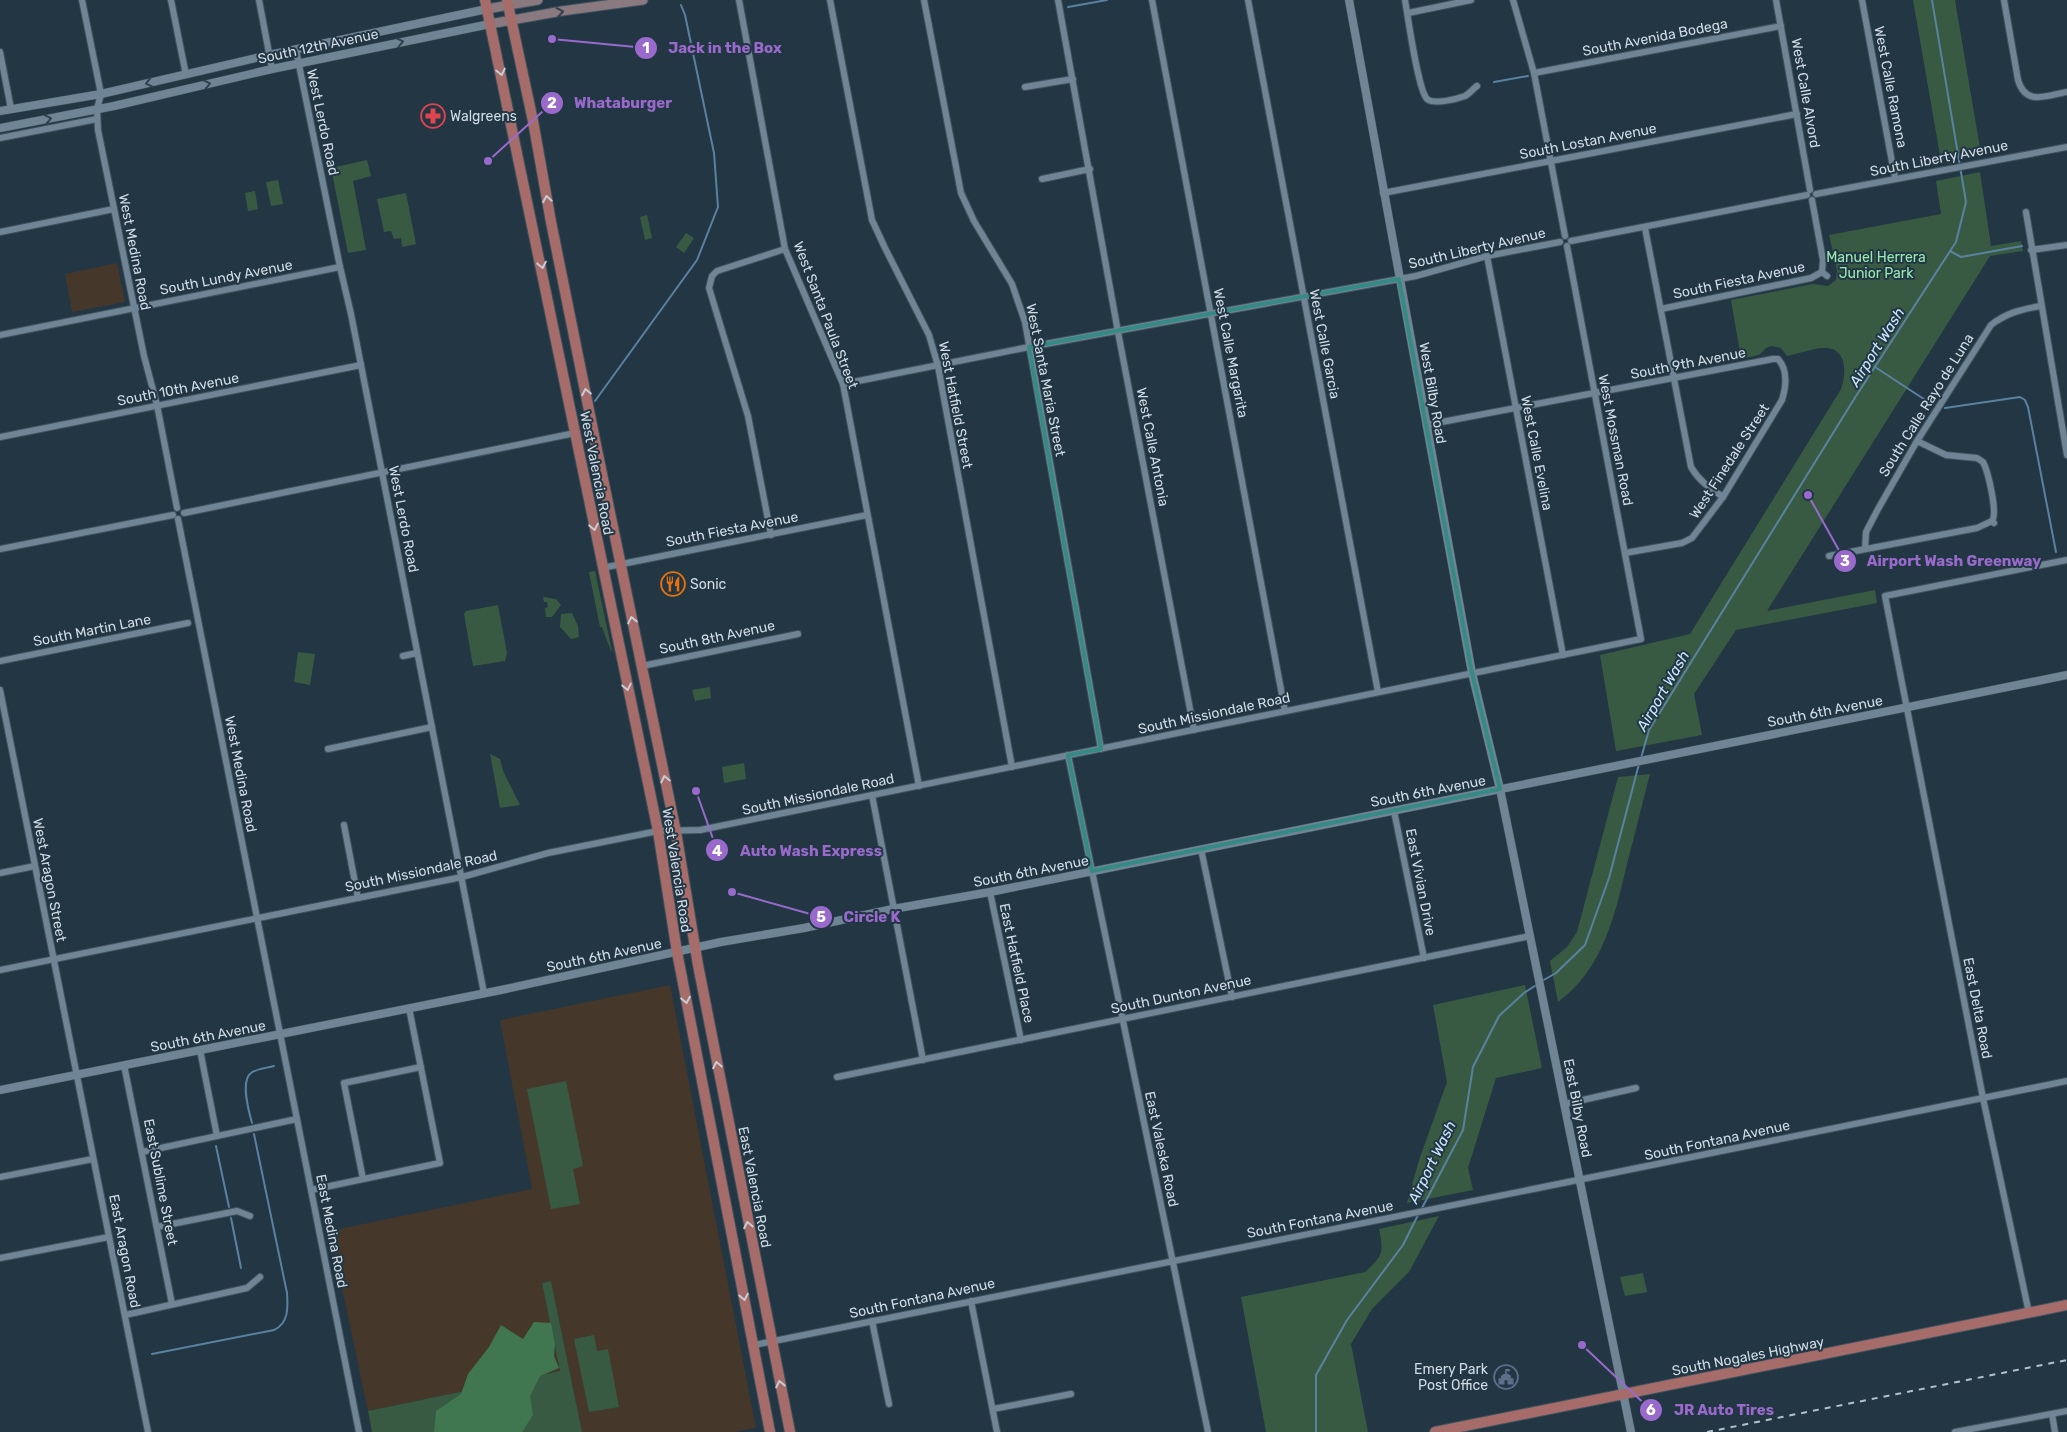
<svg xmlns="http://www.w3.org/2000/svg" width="2067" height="1432" viewBox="0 0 2067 1432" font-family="Rubik,sans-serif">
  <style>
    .industrial { fill: #45382a }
    .green { fill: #385a42 }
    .forest { fill: #407650 }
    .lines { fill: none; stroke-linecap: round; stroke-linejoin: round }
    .stream { stroke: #5a82a0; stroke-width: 2 }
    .minor-casing { stroke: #41525e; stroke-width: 8 }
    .tertiary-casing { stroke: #41525e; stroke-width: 9 }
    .secondary-casing { stroke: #41525e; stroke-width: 11 }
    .primary-casing { stroke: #41525e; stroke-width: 12 }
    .minor { stroke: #6f8596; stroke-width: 6 }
    .tertiary { stroke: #6f8596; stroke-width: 8 }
    .secondary { stroke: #8b7980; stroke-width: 9 }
    .primary { stroke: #a66c6a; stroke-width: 10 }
    .rail { stroke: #b3c1ca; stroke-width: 2; stroke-dasharray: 6 6; stroke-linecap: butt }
    .oneway { stroke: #32404d }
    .oneway2 { stroke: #2e4250 }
    .oneway3 { stroke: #cacbd3 }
    .marked { fill: none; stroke: #368a86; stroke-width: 4; stroke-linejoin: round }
    .labels { text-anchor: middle; stroke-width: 4; stroke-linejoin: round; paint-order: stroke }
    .street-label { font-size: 14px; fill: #d0dce5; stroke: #223644 }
    .poi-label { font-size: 14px; fill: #d0dce5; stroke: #223644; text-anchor: start }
    .park-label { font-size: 14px; fill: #99eaaf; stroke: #223644 }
    .water-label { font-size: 15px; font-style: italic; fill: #c9e6ff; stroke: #223644 }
    .leader { fill: none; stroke: #996acc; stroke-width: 2 }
    .callout-dot { fill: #996acc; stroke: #223644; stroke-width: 2 }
    .mark-label { font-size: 15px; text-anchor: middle; font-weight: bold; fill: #fff }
    .callout-label { font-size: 15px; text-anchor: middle; font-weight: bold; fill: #996acc; stroke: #223644; stroke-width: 4; stroke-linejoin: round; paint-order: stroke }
  </style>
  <rect width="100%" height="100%" fill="#223644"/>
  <g class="industrial">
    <polygon points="117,263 125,302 72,312 65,274"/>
    <polygon points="670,985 756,1428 734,1432 582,1432 551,1281 542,1283 560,1371 368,1411 330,1231 532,1189 500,1020"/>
  </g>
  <g class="green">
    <polygon points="1913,0 1955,0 1981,154 1941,161"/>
    <polygon points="367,160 371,176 353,181 366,250 348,253 331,168"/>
    <path d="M 1980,172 L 1991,246 L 2021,241 L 2023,251 L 1990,256 L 1767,611 L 1875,590 L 1877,603 L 1736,630 L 1694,694 L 1702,735 L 1616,751 L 1600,655 L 1690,634 L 1841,389 C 1847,372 1847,346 1822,348 C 1810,349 1798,354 1787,356 L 1781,348 L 1771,346 L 1766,348 L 1759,355 L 1741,359 L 1731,300 L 1813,284 L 1828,286 L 1836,280 L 1837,270 L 1829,235 L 1941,214 L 1936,181 Z"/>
    <polygon points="278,180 283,204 271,206 266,182"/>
    <polygon points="255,191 258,209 248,211 245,193"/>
    <polygon points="406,193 416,244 402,247 401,238 394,239 391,231 384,232 377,199"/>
    <polygon points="647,215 652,238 645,240 640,217"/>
    <polygon points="686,233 694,238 684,253 676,247"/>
    <polygon points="595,571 612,651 611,651 602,627 600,627 589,572"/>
    <polygon points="543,597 556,599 561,605 552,617 546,617 545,608 548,607 547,602 544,602"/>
    <polygon points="498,605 507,653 505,661 473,666 464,614 466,611"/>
    <polygon points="572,613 578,626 579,637 571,639 560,627 561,614"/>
    <polygon points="298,652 315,654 310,685 294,682"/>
    <polygon points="710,687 711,698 695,701 692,690"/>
    <polygon points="490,754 500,759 503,771 520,805 500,808"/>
    <polygon points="744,763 746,779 724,783 722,767"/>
    <path d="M 1650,774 C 1642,804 1635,834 1627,864 C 1615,915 1603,969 1558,1002 L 1550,961 L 1567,947 L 1577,932 L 1618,777 Z"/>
    <polygon points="1525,985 1542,1068 1496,1078 1468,1168 1473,1190 1407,1203 1419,1160 1447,1082 1433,1005"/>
    <polygon points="566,1081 583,1166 573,1169 580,1204 551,1209 527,1089"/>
    <path d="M 1439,1216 L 1409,1272 L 1372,1309 L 1351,1344 L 1368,1432 L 1266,1432 L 1241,1297 L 1365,1272 C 1383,1256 1384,1252 1379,1229 Z"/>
    <polygon points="1643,1273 1647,1292 1625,1296 1620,1277"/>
    <polygon points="551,1281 582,1432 372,1432 368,1411 560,1371 542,1283"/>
    <polygon points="594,1335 597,1351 608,1349 619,1407 589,1412 574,1339"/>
  </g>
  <polygon class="forest" points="534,1322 551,1323 555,1344 554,1356 559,1368 540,1376 530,1396 533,1415 522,1432 434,1432 436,1411 461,1394 468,1374 489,1347 501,1325 523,1339"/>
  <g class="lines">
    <g class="stream">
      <polyline points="1068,7 1107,0"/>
      <polyline points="1494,82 1528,76"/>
      <polyline points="1950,251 1961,257 2022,246"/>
      <polyline points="1875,367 1933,405"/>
      <polyline points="595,401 697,260 718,207 714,153 685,15 681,5"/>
      <polyline points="1945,408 2020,397 2025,400 2028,407 2056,552"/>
      <polyline points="1641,758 1649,730 1856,396 1956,242 1966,202 1932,0"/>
      <polyline points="1542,981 1556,973 1585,945 1609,878 1639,764"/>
      <path d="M 252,1123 C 249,1112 240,1081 251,1073 C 256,1069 267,1068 274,1066"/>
      <polyline points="216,1146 229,1207"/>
      <polyline points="1422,1208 1463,1130 1473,1067 1499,1016 1524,993 1538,984"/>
      <polyline points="231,1218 241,1268"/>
      <path d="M 152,1354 L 274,1330 C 289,1323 288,1307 287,1293 L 254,1134"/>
      <polyline points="1316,1432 1316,1375 1347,1320 1403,1245 1418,1215"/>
    </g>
    <g class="minor-casing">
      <g id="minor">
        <polyline points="82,0 101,94 97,109 98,130 144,356 157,405 177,508"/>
        <polyline points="171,0 186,75"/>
        <polyline points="259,0 272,69"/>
        <polyline points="739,0 785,249 843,384 919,786"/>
        <polyline points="830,0 872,220 885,248 929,335 938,366 1012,767"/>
        <polyline points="924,0 961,193 974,221 1012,284 1025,322 1101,749"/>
        <polyline points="1058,0 1118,332 1194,730"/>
        <polyline points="1152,0 1285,711"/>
        <polyline points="1248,0 1378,692"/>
        <path d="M 1405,0 C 1408,17 1418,90 1427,99 C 1434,105 1457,99 1465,96 C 1469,94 1473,89 1477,86"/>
        <polyline points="1513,0 1534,73 1565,236"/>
        <polyline points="1776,0 1810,190"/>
        <polyline points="1862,0 1895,178"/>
        <path d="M 2004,0 L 2018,80 C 2026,107 2047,95 2067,92"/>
        <polyline points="1408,13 1471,0"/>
        <polyline points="296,50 340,267 351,314 484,993"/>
        <polyline points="0,52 11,109"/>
        <polyline points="1534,73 1781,26"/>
        <polyline points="1025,87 1073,79"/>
        <polyline points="0,138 97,119"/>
        <polyline points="1042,179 1090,169"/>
        <polyline points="1383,193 1797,114"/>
        <polyline points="1816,194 2067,147"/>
        <polyline points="1812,200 1823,260 1822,272 1827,276"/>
        <polyline points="2026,212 2067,455"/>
        <path d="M 1645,228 L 1691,467 C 1699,481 1710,488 1723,497"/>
        <polyline points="0,232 114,209"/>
        <polyline points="1571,241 1807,195"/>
        <polyline points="2031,250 2067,245"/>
        <polyline points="1487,256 1563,655"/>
        <polyline points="1661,309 1811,278 1822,272"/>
        <polyline points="0,335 340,267"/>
        <polyline points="843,384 1029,347 1416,276 1487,256 1560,242"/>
        <path d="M 1426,425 L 1773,359 L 1778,359 C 1788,370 1786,387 1782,400 L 1723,497 L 1692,538 L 1682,543 L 1625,553"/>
        <polyline points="0,437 361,365"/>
        <path d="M 1917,441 L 1946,455 L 1977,458 L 1983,462 C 1988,471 1998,513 1992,521 L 1994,523"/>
        <polyline points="184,513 575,433"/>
        <polyline points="178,519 359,1432"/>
        <polyline points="771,535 748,416 709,288 712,276 717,271 785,249"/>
        <polyline points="0,549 173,515"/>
        <path d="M 1865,549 L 1866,532 L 1878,509 L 1917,441 L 1991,325 C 2006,313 2022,309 2041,306"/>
        <polyline points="1829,556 1977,528 1992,521"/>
        <polyline points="602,568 867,515"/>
        <polyline points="403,656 417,653"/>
        <polyline points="0,661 188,623"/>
        <polyline points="642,666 798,634"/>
        <polyline points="0,690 148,1432"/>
        <polyline points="328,749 432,727"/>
        <polyline points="1068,755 1208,1432"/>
        <polyline points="872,795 923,1060"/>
        <polyline points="1394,811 1424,958"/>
        <polyline points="344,825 358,898"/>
        <polyline points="1201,849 1232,997"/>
        <polyline points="0,873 35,866"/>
        <polyline points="990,892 1021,1040"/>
        <polyline points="0,970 462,877 548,853 658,831 700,830 1641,639 1567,246"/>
        <polyline points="200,1050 217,1136"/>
        <polyline points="124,1065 172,1304"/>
        <polyline points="837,1077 1530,936"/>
        <polyline points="1565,1104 1636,1088"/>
        <polyline points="142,1152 297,1119"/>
        <polyline points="0,1177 93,1159"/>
        <polyline points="363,1179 344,1083 421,1067"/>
        <polyline points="311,1190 440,1163 409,1008"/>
        <polyline points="157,1227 237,1211 250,1216"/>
        <polyline points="0,1258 109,1237"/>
        <polyline points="971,1301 997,1432"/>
        <polyline points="2029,1313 1983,1098 1885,596 2067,560"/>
        <polyline points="125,1315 247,1288 260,1277"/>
        <polyline points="872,1321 889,1404"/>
        <path d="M 754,1345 C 1191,1255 1630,1172 2067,1081"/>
        <polyline points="993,1409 1071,1394"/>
        <polyline points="2052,1414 2055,1432"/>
        <polyline points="1955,1432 2067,1411"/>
      </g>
    </g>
    <g class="tertiary-casing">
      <g id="tertiary">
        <polyline points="1349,0 1472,673 1500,789 1631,1432"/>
        <polyline points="0,111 101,94 269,55 487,9"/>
        <polyline points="0,128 114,106 272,69 490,24"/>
        <polyline points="0,1090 501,990 721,942 804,928 893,909 990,892 2067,675"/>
      </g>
    </g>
    <g class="secondary-casing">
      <g id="secondary">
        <polyline points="487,9 538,0"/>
        <polyline points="490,24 562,11 643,0"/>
      </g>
    </g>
    <g class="primary-casing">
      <g id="primary">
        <polyline points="485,0 658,831 677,952 770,1432"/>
        <polyline points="507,0 533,121 551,222 596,445 676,832 698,965 790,1432"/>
        <polyline points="1435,1432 2067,1305"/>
      </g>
    </g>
    <use href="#minor" class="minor"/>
    <use href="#tertiary" class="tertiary"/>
    <use href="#secondary" class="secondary"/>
    <use href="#primary" class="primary"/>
    <polyline class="rail" points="1707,1432 2067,1360"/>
  </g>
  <defs><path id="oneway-chevron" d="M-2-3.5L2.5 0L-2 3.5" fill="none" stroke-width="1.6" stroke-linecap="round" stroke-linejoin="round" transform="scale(1.25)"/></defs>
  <use class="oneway" href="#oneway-chevron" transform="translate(560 12) rotate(-10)"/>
  <g class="oneway2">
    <use href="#oneway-chevron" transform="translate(400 42) rotate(-12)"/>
    <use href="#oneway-chevron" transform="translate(149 83) rotate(167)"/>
    <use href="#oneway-chevron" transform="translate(207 84) rotate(-13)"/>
    <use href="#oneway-chevron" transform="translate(48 119) rotate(-11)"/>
  </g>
  <g class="oneway3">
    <use href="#oneway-chevron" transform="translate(501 72) rotate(78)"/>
    <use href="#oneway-chevron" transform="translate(547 199) rotate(-100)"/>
    <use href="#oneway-chevron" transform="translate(542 265) rotate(79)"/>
    <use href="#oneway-chevron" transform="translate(586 392) rotate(-101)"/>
    <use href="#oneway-chevron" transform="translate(594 527) rotate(79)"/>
    <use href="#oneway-chevron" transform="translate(632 620) rotate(-102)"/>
    <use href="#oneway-chevron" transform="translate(627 687) rotate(78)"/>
    <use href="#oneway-chevron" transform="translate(665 779) rotate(-102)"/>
    <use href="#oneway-chevron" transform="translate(686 1000) rotate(79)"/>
    <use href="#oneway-chevron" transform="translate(717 1065) rotate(-101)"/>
    <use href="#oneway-chevron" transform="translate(748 1225) rotate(-101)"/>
    <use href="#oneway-chevron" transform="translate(744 1297) rotate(79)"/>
    <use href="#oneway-chevron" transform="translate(780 1384) rotate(-102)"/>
  </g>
  <path class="marked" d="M 1399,279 L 1472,673 L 1500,789 L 1092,871 L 1068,755 L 1101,749 L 1029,347 Z"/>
  <defs>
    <g id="pharmacy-ring" transform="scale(1.25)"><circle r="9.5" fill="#223644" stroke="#e0444e" stroke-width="1.5"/><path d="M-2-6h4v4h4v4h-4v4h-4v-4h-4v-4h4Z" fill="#e0444e"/></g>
    <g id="restaurant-ring" transform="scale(1.25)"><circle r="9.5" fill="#223644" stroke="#e8710a" stroke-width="1.5"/><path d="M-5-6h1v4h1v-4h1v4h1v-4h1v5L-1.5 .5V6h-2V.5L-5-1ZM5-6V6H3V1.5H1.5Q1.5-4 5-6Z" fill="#e8710a"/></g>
    <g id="civic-ring" transform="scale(1.25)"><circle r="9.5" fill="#223644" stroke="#5c6f8a" stroke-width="1.5"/><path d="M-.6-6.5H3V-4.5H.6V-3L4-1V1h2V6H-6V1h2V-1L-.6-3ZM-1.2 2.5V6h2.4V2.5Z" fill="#5c6f8a"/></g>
  </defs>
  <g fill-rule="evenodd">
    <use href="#pharmacy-ring" x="433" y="116"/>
    <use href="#restaurant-ring" x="673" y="584"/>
    <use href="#civic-ring" x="1506" y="1377"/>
  </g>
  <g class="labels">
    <g class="street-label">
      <text transform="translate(1655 37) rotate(-11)" y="5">South Avenida Bodega</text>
      <text transform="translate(318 46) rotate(-12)" y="5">South 12th Avenue</text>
      <text transform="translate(1891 87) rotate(79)" y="5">West Calle Ramona</text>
      <text transform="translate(1806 93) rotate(80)" y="5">West Calle Alvord</text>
      <text transform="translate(323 122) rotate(78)" y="5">West Lerdo Road</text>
      <text transform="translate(1588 141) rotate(-11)" y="5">South Lostan Avenue</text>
      <text transform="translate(1939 158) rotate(-11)" y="5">South Liberty Avenue</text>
      <text transform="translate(1477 248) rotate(-13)" y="5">South Liberty Avenue</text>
      <text transform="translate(135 252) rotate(79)" y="5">West Medina Road</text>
      <text transform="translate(226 277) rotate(-11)" y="5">South Lundy Avenue</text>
      <text transform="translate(1739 280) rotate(-12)" y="5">South Fiesta Avenue</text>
      <text transform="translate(826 315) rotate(69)" y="5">West Santa Paula Street</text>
      <text transform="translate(1325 344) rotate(79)" y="5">West Calle Garcia</text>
      <text transform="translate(1231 353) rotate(79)" y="5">West Calle Margarita</text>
      <text transform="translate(1688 363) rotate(-11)" y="5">South 9th Avenue</text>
      <text transform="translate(1046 380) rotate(79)" y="5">West Santa Maria Street</text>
      <text transform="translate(178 389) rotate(-11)" y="5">South 10th Avenue</text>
      <text transform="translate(1433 393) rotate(80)" y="5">West Bilby Road</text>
      <text transform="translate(956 405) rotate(79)" y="5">West Hatfield Street</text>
      <text transform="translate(1926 405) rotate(-58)" y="5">South Calle Rayo de Luna</text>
      <text transform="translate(1616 440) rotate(79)" y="5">West Mossman Road</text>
      <text transform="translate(1153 447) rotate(79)" y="5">West Calle Antonia</text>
      <text transform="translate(1537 453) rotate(79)" y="5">West Calle Evelina</text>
      <text transform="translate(1729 461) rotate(-57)" y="5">West Finedale Street</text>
      <text transform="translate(597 473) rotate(79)" y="5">West Valencia Road</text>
      <text transform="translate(404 519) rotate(79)" y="5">West Lerdo Road</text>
      <text transform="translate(732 529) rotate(-11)" y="5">South Fiesta Avenue</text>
      <text transform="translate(92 630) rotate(-11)" y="5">South Martin Lane</text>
      <text transform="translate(717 637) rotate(-12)" y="5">South 8th Avenue</text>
      <text transform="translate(1825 711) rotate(-11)" y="5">South 6th Avenue</text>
      <text transform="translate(1214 713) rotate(-12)" y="5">South Missiondale Road</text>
      <text transform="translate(241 774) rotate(79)" y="5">West Medina Road</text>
      <text transform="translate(1428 791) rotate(-11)" y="5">South 6th Avenue</text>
      <text transform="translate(818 794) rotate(-12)" y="5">South Missiondale Road</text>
      <text transform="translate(677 870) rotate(81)" y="5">West Valencia Road</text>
      <text transform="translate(421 871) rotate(-12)" y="5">South Missiondale Road</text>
      <text transform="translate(1031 871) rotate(-11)" y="5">South 6th Avenue</text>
      <text transform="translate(50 880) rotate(79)" y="5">West Aragon Street</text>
      <text transform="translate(1421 882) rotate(79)" y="5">East Vivian Drive</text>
      <text transform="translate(604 955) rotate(-12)" y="5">South 6th Avenue</text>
      <text transform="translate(1017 963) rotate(78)" y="5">East Hatfield Place</text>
      <text transform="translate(1181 994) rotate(-12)" y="5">South Dunton Avenue</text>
      <text transform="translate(1978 1008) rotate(79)" y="5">East Delta Road</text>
      <text transform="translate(208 1036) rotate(-11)" y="5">South 6th Avenue</text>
      <text transform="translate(1578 1108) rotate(79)" y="5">East Bilby Road</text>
      <text transform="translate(1717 1140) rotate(-12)" y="5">South Fontana Avenue</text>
      <text transform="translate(1162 1149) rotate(78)" y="5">East Valeska Road</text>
      <text transform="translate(161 1182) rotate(79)" y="5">East Sublime Street</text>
      <text transform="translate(755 1187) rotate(79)" y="5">East Valencia Road</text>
      <text transform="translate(1320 1219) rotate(-11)" y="5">South Fontana Avenue</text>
      <text transform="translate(332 1231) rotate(79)" y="5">East Medina Road</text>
      <text transform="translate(125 1251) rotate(79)" y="5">East Aragon Road</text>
      <text transform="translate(922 1298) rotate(-12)" y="5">South Fontana Avenue</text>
      <text transform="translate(1748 1356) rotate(-11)" y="5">South Nogales Highway</text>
    </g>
    <g class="poi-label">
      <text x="450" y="121">Walgreens</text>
      <text x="690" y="589">Sonic</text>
      <text x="1488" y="1374" text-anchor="end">Emery Park<tspan x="1488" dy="16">Post Office</tspan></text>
    </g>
    <g class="park-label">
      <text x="1876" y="262">Manuel Herrera<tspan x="1876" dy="16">Junior Park</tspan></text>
    </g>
    <g class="water-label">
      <text transform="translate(1877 347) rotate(-58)" y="5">Airport Wash</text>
      <text transform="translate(1663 691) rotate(-60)" y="5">Airport Wash</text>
      <text transform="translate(1432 1162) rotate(-64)" y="5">Airport Wash</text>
    </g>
  </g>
  <path class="leader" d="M552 39L646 48M488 161L552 103M1808 495L1845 561M696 791L717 850M732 892L821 917M1582 1345L1651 1410"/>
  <g class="callout-dot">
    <circle cx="552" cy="39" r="5"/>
    <circle cx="488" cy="161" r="5"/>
    <circle cx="1808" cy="495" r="5"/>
    <circle cx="696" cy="791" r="5"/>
    <circle cx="732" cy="892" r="5"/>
    <circle cx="1582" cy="1345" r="5"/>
    <circle cx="646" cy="48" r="12"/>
    <circle cx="552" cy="103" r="12"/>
    <circle cx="1845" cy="561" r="12"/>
    <circle cx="717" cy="850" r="12"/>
    <circle cx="821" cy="917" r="12"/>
    <circle cx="1651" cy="1410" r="12"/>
  </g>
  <g class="mark-label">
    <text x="646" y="53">1</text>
    <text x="552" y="108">2</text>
    <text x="1845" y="566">3</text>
    <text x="717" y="856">4</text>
    <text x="821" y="922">5</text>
    <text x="1651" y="1415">6</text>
  </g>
  <g class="callout-label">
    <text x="725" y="53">Jack in the Box</text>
    <text x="623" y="108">Whataburger</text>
    <text x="1954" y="566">Airport Wash Greenway</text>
    <text x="811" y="856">Auto Wash Express</text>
    <text x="872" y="922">Circle K</text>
    <text x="1724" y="1415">JR Auto Tires</text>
  </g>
</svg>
